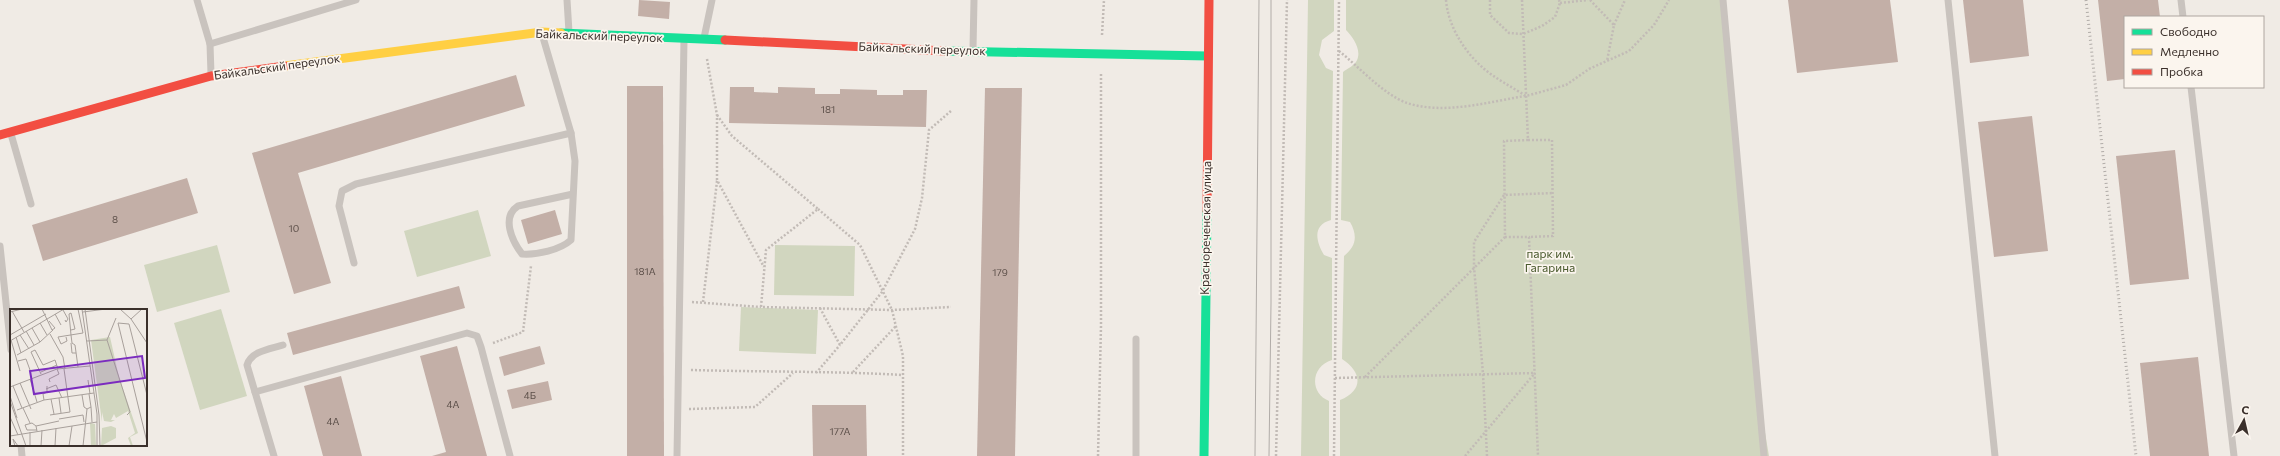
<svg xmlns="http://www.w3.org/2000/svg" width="2280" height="456" viewBox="0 0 2280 456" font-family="Commissioner,sans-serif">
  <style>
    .green { fill: #d1d6bf }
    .building { fill: #c3afa7 }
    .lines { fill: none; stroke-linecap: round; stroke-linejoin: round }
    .path { stroke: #c2bbb6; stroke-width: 2.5; stroke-dasharray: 2 2; stroke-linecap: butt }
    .lane { stroke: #c9c3be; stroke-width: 7 }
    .fast { stroke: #16e098; stroke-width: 9 }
    .slow { stroke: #ffcf43; stroke-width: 9 }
    .jam { stroke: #f24e42; stroke-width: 9 }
    .tram { stroke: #b1aca8; stroke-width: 1 }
    .rail { stroke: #b1aca8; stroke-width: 3; stroke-dasharray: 1 3; stroke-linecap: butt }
    .labels { text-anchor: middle; stroke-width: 3.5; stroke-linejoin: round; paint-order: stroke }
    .number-label { font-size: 10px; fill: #5d504a }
    .street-label { font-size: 12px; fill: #3b302b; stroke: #fbf5ee }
    .park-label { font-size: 12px; fill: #4a5a2e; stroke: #fbf5ee }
    .inset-road { fill: none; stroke: #a8a09b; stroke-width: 1 }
    .view { fill: #7b2cbf; fill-opacity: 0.15; stroke: #7b2cbf; stroke-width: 2 }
    .inset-edge { fill: none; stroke: #3b302b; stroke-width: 2 }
  </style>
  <rect width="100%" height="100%" fill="#f0ebe5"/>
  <g class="green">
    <path d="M 1308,0 L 1334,0 L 1334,31 L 1322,40 L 1319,55 L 1326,68 L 1333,71 L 1331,220 C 1312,225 1316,242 1324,255 L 1332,258 L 1332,360 C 1311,366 1309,393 1329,401 L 1329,456 L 1301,456 Z"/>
    <path d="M 1346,0 L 1725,0 L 1754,368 L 1769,456 L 1340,456 L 1340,400 C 1364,390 1362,372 1342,359 L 1344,256 C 1356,246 1358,236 1350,222 L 1341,220 L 1343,72 C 1347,69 1353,66 1356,62 C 1363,51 1353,37 1346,30 Z"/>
    <polygon points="478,210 491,256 417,277 404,231"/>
    <polygon points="217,245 230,292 157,312 144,265"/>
    <polygon points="775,245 855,246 854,296 774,295"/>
    <polygon points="741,307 818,310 816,354 739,351"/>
    <polygon points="221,309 247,396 200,410 174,323"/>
  </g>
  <g class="building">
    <polygon points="639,0 670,2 669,19 638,16"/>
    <polygon points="1788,0 1890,0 1898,62 1797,73"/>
    <polygon points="1963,0 2023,0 2029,56 1970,63"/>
    <polygon points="2098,0 2158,0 2160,17 2125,17 2125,79 2107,81"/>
    <polygon points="516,75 525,106 298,173 331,283 294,294 252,153"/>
    <polygon points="627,86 663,86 664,456 627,456"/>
    <polygon points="730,87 754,87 754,92 778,93 778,87 815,88 815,94 840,94 840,89 877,90 877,95 903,95 903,90 927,90 926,127 729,123"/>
    <polygon points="985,88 1022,88 1015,456 977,456"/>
    <polygon points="2032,116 2048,251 1994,257 1978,122"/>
    <polygon points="2175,150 2189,279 2130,285 2116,156"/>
    <polygon points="187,178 198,213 43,261 32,225"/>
    <polygon points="555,210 562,234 528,244 521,220"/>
    <polygon points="459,286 465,308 293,355 287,333"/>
    <polygon points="457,346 487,456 432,456 446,452 420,356"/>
    <polygon points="540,346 545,364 504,376 499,357"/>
    <polygon points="2198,357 2209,456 2150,456 2140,363"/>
    <polygon points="341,376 362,456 323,456 304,386"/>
    <polygon points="548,381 552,400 512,409 507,390"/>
    <polygon points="812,405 866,405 867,456 813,456"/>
  </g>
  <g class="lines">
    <g class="path">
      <path d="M 1446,0 C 1448,25 1463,50 1482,67 C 1494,78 1512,87 1526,96 L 1566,85 L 1589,69 L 1629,51 L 1654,25 L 1669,0"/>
      <polyline points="1490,0 1490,15 1509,33 1523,34 1542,26 1555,17 1560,3 1559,0"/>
      <polyline points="1522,0 1528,140 1504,141 1505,237 1529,237 1538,456"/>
      <polyline points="1590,0 1614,25 1607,61"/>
      <polyline points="1560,3 1588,0"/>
      <polyline points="1614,25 1625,0"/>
      <polyline points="1102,35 1104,0"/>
      <path d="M 1339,51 C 1358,66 1384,95 1407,103 C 1444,115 1488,102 1525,96"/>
      <polyline points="707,59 717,115 717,180 764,267"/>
      <polyline points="717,115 732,136 818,209 766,250 761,307 892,310 951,307"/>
      <polyline points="1528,140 1552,140 1553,236 1529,237"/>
      <polyline points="818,209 860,245 892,310 903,356 903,456"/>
      <polyline points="692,302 761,307"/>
      <polyline points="703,302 717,181"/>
      <polyline points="820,308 840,345 882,292 915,229 922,198 929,130 952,110"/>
      <polyline points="493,343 523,332 531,266"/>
      <path d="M 691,370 C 762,372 833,371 903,375"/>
      <polyline points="853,372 896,326"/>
      <polyline points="816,373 840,345"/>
      <polyline points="1365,377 1505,237"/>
      <polyline points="1335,378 1535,373"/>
      <polyline points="689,409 755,407 793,373"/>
      <polyline points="1098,456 1101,326 1101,73"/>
      <polyline points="1276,456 1287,0"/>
      <polyline points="1334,456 1339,0"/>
      <polyline points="1465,456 1535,373"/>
      <polyline points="1487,456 1483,374 1474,267 1474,242 1504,195 1553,193"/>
    </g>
    <g class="lane">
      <polyline points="197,0 210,44 211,74"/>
      <polyline points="567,0 569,32"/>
      <polyline points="1723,0 1764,456"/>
      <polyline points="1948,0 1995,456"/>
      <polyline points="2181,0 2183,17"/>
      <polyline points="704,38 712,0"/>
      <polyline points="210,44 356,0"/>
      <polyline points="973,49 974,0"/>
      <polyline points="2191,87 2234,456"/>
      <path d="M 571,133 L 575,161 L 571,240 C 560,250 537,255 522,254 C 512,241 501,217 518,206 L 573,194"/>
      <polyline points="11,134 31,204"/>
      <polyline points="0,246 11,350"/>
      <polyline points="354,263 339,206 342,191 356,184 571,133 542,34"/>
      <polyline points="1136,339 1136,456"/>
      <polyline points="255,392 467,333 477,336 481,347 510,456"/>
      <polyline points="21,445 22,456"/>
      <path d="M 274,456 L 247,365 C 251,351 270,349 283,345"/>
      <polyline points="677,456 684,40"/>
    </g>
    <g class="fast">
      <polyline points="561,33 725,40"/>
      <polyline points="945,51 1208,56"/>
      <polyline points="1204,456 1207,211"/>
    </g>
    <polyline class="slow" points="285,66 542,32 561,33"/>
    <g class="jam">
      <polyline points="725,40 945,51"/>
      <polyline points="0,135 211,76 285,66"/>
      <polyline points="1207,211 1209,0"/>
    </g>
    <g class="tram">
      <polyline points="1255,456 1259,0"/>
      <polyline points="1269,456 1271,303 1271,0"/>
    </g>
    <polyline class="rail" points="2086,0 2136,456"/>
  </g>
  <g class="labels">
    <g class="number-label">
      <text x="828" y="113">181</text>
      <text x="115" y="223">8</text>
      <text x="294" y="232">10</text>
      <text x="645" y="275">181А</text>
      <text x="1000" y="276">179</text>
      <text x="530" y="399">4Б</text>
      <text x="453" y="408">4А</text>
      <text x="333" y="425">4А</text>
      <text x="840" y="435">177А</text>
    </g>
    <g class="street-label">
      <text transform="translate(599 36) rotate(2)" y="4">Байкальский переулок</text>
      <text transform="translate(922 49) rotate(2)" y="4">Байкальский переулок</text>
      <text transform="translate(277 67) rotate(-8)" y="4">Байкальский переулок</text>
      <text transform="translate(1206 228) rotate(-89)" y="4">Краснореченская улица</text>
    </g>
    <g class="park-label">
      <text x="1550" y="258">парк им.<tspan x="1550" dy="14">Гагарина</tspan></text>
    </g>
  </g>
  <g transform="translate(10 309)">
    <rect width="137" height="137" fill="#f0ebe5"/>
    <path d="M 100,28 L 109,68 L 128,124 L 120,128 L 123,137 L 121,137 L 118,129 L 125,124 L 118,102 L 106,109 L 104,105 L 101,111 L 105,111 L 101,113 L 94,112 L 92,103 L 92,113 L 81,31 ZM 80,114 L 85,115 L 86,137 L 81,137 ZM 101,117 L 106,119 L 106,129 L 91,137 L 92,119 Z" fill="#d1d6bf"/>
    <path class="inset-road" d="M 32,0 L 42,21 L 45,19 L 39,12M 72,0 L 87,105 L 87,137M 75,0 L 89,106 L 90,137M 110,0 L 121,10 L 137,34M 53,1 L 58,10 L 56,13 L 55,11M 2,2 L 14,23M 0,3 L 12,0M 73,3 L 96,0M 45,5 L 51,16M 121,10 L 132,0M 30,14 L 37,26M 22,19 L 30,33M 61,21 L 65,20 L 61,4 L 59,5 L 61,26 L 62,34 L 65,36 L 68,58M 16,22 L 24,36M 40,25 L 53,48 L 55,60M 0,26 L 36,5M 10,26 L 19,40M 6,28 L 11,44M 56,28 L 57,32 L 51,35 L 48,28 L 73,24 L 68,0M 1,31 L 10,62M 97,31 L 120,103 L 117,106M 97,31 L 106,9M 0,32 L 54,0M 77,32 L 97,31M 61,34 L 62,44 L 66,44M 7,46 L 30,33 L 43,21M 8,52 L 16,50 L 20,61M 31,63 L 47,56M 31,65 L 21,43 L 25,41 L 33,56 L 45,51 L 48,60M 20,70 L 27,93M 78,71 L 80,85M 40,73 L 39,70 L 49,65 L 47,60M 10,74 L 21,100M 3,77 L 12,99M 0,78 L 47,60 L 80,57M 36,80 L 46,76 L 52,89M 72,86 L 74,98 L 77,100M 137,86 L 119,15 L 108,14 L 137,133M 0,87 L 7,109M 49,89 L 51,104M 41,90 L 44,105M 34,91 L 33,85 L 37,83 L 37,77M 0,92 L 16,137M 81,98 L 82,113M 13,99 L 20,114M 7,101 L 34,91 L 84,84M 40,106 L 60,103 L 54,60M 0,108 L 8,126M 49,110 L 73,106 L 74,113M 26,117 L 22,114 L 15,116 L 17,121 L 27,121M 27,122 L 26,117 L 49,112M 0,127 L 87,113M 20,136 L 20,123M 5,137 L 3,130 L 8,137M 31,137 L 32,121M 45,137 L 46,119M 59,137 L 62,117M 73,137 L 77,100 L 81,98 L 79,85"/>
    <path class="view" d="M 132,47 L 135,69 L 24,85 L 20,62 Z"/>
    <rect width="137" height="137" class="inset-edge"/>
  </g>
  <rect x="2124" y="16" width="140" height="72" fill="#fbf5ee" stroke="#aea6a0"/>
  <rect x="2132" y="29" width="20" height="6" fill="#16e098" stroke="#aea6a0"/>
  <text x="2160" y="36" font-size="12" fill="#3b302b">Свободно</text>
  <rect x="2132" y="49" width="20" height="6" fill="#ffcf43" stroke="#aea6a0"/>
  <text x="2160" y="56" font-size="12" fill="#3b302b">Медленно</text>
  <rect x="2132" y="69" width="20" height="6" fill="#f24e42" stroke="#aea6a0"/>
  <text x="2160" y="76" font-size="12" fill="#3b302b">Пробка</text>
  <g transform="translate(2244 420) rotate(8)" stroke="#fbf5ee" stroke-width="3" paint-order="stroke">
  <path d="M0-3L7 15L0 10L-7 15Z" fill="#3b302b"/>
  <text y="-6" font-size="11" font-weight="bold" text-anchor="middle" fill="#3b302b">С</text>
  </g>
</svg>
